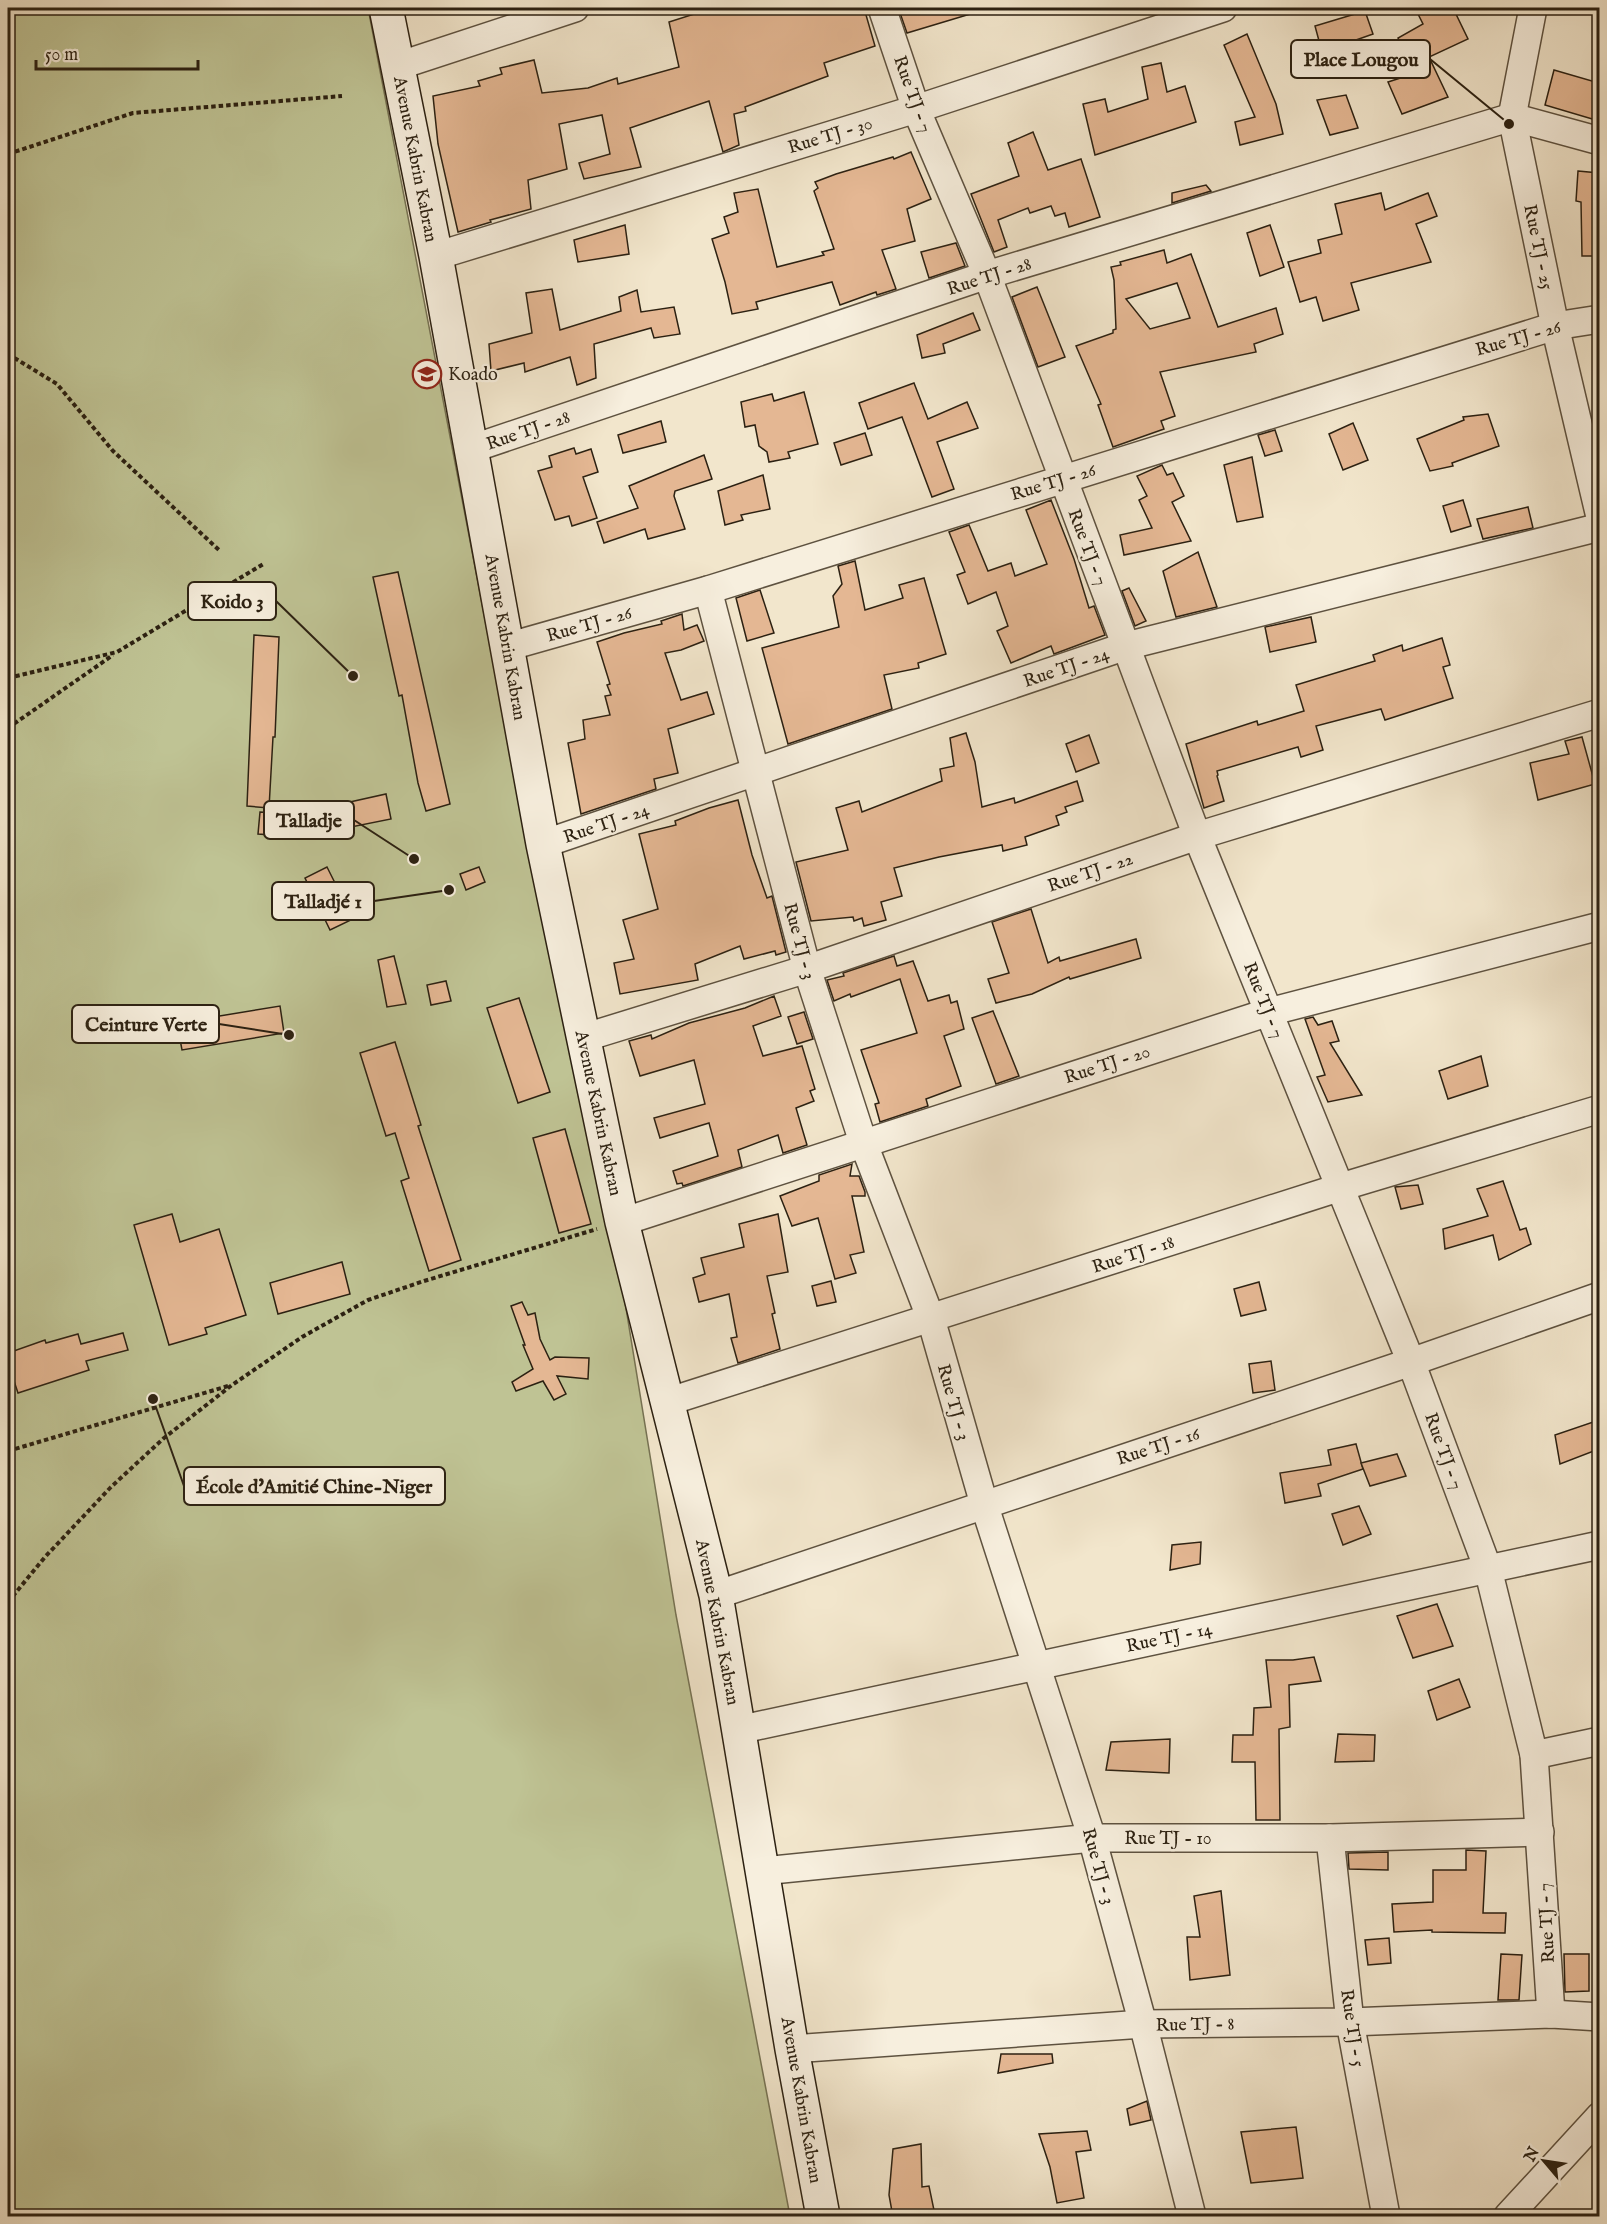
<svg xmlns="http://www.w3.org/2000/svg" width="1607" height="2224" viewBox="0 0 1607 2224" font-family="'IM FELL English',serif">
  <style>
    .green { fill: #bfc394; stroke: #767253; stroke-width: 1.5 }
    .building { fill: #e4b793; stroke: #2c2112; stroke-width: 1.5; fill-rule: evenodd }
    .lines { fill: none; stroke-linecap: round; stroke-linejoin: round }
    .street-casing { stroke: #5e5240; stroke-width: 30 }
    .secondary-casing { stroke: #2c2112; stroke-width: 36 }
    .path { stroke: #2c2112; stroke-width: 4; stroke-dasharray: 4.5 3; stroke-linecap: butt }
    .street { stroke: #f7efde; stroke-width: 27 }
    .secondary { stroke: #f7efde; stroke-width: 33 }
    .labels { text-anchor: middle; stroke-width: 4.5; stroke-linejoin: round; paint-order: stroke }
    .street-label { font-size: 18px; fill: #2c2112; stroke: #f7efde }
    .poi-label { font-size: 18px; fill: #2c2112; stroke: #f7efde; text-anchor: start }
    .leader { fill: none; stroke: #2c2112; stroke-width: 2 }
    .callout-dot { fill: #2c2112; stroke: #f7efde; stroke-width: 2 }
    .callout { fill: #f7efde; stroke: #2c2112; stroke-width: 2 }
    .callout-label { font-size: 20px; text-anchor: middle; font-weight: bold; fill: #2c2112 }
  </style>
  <rect width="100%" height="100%" fill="#f2e6cc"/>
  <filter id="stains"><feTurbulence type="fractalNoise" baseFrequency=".00333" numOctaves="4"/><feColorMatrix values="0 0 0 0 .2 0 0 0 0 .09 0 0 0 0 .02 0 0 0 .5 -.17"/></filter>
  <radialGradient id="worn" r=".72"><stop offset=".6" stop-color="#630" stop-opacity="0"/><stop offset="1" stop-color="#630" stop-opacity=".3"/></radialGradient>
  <polygon class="green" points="8,8 368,8 524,823 616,1247 676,1615 790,2216 8,2216"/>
  <g class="building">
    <polygon points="713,8 864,8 875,46 824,63 828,76 745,107 746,111 734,114 739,145 723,152 709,101 630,128 641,167 584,179 579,163 610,154 602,115 559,124 567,169 528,180 531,209 490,220 491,222 458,232 438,144 433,96 480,86 478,81 502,74 500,68 534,60 542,93 588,88 617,78 618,84 679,67 669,22"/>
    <polygon points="909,8 976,8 977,12 907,33 899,10"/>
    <polygon points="1415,8 1453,8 1468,39 1429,57 1448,97 1402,114 1388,82 1416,73 1398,38 1423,24"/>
    <polygon points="1365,11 1373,34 1322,52 1315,26"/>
    <polygon points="1247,34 1276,104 1283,134 1240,145 1235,122 1255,117 1224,45"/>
    <polygon points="1161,63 1167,92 1185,86 1196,122 1095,155 1083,104 1105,99 1108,112 1148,99 1142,67"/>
    <polygon points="1554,70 1599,83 1599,121 1545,105"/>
    <polygon points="1346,95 1358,128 1330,135 1317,100"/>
    <polygon points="1033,132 1048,170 1081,159 1100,217 1069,227 1065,213 1055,216 1051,206 1030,213 1028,208 998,220 1007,247 994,252 971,194 1019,176 1008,143"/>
    <polygon points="911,152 931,199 907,209 915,241 882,250 896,289 877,295 876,292 840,305 832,282 756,302 758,309 732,314 725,282 712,239 729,233 724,217 738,212 734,193 758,189 777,267 824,255 822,252 834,249 814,191 818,188 815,182 836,174 893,157 894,159"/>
    <polygon points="1578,171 1599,173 1599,256 1582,256 1581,202 1576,201"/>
    <polygon points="1206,185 1211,191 1172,203 1172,193"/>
    <polygon points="1381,193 1385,210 1428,193 1437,216 1416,224 1431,262 1351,283 1359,310 1323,321 1316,297 1300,302 1288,262 1321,253 1318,240 1342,234 1335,204"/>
    <polygon points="625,225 629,254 578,262 574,240"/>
    <polygon points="1270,225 1284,267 1260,276 1247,233"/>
    <polygon points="956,243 965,266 929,278 921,252"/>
    <path d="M 1164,250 L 1167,263 L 1191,254 L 1218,327 L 1276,308 L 1283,334 L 1254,344 L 1256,352 L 1160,372 L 1175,416 L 1161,421 L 1164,429 L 1113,447 L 1098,405 L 1101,404 L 1076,346 L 1113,333 L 1113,330 L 1116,329 L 1114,280 L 1111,267 L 1121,265 L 1120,262 ZM 1177,283 L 1190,318 L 1150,329 L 1126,299 Z"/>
    <polygon points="1037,287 1065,357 1038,367 1012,297"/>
    <polygon points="552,289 560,330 621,311 619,297 637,290 641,312 674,307 680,334 654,338 651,328 594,344 596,378 577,385 570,357 525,372 524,363 491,371 489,344 532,333 526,293"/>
    <polygon points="973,313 980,330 943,344 945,353 922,358 917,335"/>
    <polygon points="914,383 928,419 967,402 978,428 937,442 954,489 932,497 902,417 868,429 859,403"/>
    <polygon points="804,392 818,444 788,452 790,458 769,462 767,452 759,446 755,425 745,427 741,402 772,394 774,401"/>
    <polygon points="1488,414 1499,446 1452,463 1453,466 1430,471 1417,439 1464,420 1463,417"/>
    <polygon points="661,421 666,442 623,453 618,435"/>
    <polygon points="1353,423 1368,460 1343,470 1329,434"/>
    <polygon points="1275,430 1282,451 1265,456 1258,435"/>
    <polygon points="865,433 872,455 841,465 834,443"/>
    <polygon points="574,448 576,454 591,449 598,472 583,477 597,518 572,526 569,516 555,520 538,471 552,467 549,456"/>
    <polygon points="704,455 712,479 675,491 674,496 685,529 648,539 645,529 604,543 597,522 638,508 629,486"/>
    <polygon points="1252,457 1263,517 1237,522 1224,465"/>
    <polygon points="1162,465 1167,475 1173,473 1184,496 1172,502 1191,541 1124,555 1120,535 1152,528 1139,500 1147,496 1137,476"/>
    <polygon points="763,475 770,509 741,515 743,520 725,525 718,491"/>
    <polygon points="1051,500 1074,559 1089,608 1094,606 1105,635 1054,654 1051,646 1011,663 997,631 1008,626 996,592 968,604 957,575 965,572 949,532 969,525 988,571 1011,563 1015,576 1047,564 1026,510"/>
    <polygon points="1463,500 1471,526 1451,532 1443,506"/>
    <polygon points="1528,507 1533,528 1483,539 1477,519"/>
    <polygon points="1198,552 1217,607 1176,617 1163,571"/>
    <polygon points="855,561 865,610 903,598 899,585 924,578 946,654 918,663 919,668 884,675 892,709 788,744 762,648 839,627 833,596 842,584 838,566"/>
    <polygon points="398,572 450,804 426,811 418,783 402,695 399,696 373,577"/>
    <polygon points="1129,588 1146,621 1135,626 1122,591"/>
    <polygon points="760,590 774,633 747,641 736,598"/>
    <polygon points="682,614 684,630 697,625 704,641 681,650 665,653 681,700 707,692 714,714 668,729 678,773 654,779 656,789 581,814 568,743 585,739 583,720 610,715 605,696 611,695 607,685 610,684 597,642 624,633 662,624 661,621"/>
    <polygon points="1311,617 1316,642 1270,652 1265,627"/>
    <polygon points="254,635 279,637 275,737 273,737 269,808 247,806"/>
    <polygon points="1442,638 1450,665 1443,667 1453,698 1385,720 1381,709 1316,726 1323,750 1301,757 1298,747 1217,771 1218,775 1217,776 1224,801 1204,808 1186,744 1257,721 1258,725 1304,711 1296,685 1375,661 1373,655 1402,645 1403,651"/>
    <polygon points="966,733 975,762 982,807 1014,798 1015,803 1077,781 1083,801 1065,807 1067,812 1056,816 1059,825 1025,837 1027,845 1003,851 1002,845 939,857 894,868 902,896 881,902 886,920 864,926 862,918 854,921 853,917 811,921 796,862 848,850 836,808 859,801 862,812 942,781 940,769 954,766 950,738"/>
    <polygon points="1089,735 1099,763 1076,772 1066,744"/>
    <polygon points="1582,737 1595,784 1538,800 1530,763 1569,754 1565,741"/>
    <polygon points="386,794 391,819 301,837 258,834 260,812 296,814"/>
    <polygon points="738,800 752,855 767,898 772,896 786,952 776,955 775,951 744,959 740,946 695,964 698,980 620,994 614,963 634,959 623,920 658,909 639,834 676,825 675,821 709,808"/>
    <polygon points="327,867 353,919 330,930 305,878"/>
    <polygon points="479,867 485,882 466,890 460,874"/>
    <polygon points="1031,909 1048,963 1059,957 1060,961 1136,939 1141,958 1070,979 1069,977 1032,994 996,1003 988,979 1009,973 992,922"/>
    <polygon points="394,956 406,1004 387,1007 378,960"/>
    <polygon points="894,956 897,966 913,961 928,1001 949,995 951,1003 957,1001 964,1029 944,1036 961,1086 926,1099 928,1106 880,1122 875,1104 879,1103 861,1050 917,1033 900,979 851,997 850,994 834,1001 827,980 844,976 843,973"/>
    <polygon points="446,981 451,1001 431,1005 427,985"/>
    <polygon points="774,996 781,1016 753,1026 763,1056 802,1046 815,1089 810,1091 814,1101 796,1108 807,1145 783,1153 778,1135 738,1150 742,1167 683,1186 682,1183 677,1184 673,1171 718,1156 709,1123 660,1138 654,1118 705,1104 694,1060 640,1076 629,1041 651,1035 652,1039 689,1023 745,1008"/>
    <polygon points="519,998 550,1092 518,1103 487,1008"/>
    <polygon points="280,1006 284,1033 182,1050 177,1023"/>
    <polygon points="993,1011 1019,1076 996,1084 972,1018"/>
    <polygon points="804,1012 813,1039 797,1044 788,1017"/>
    <polygon points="1313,1017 1318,1025 1332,1021 1339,1041 1330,1043 1362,1095 1328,1102 1317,1077 1325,1075 1305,1019"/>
    <polygon points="395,1042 421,1125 418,1126 461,1260 429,1271 401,1181 409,1178 395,1133 386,1136 360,1053"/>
    <polygon points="1481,1056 1488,1086 1448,1099 1439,1071"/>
    <polygon points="565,1129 591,1224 559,1233 533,1138"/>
    <polygon points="852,1164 850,1176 859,1176 865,1192 865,1196 852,1196 864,1252 850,1255 856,1273 835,1279 818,1218 792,1226 780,1196 819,1181 819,1175"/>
    <polygon points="1503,1181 1520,1230 1526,1228 1531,1244 1499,1260 1493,1235 1445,1249 1443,1229 1488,1216 1477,1189"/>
    <polygon points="1418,1185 1423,1204 1401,1209 1395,1187"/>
    <polygon points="172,1214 180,1242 219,1229 246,1315 205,1328 207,1334 169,1345 134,1225"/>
    <polygon points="778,1214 788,1272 767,1276 775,1313 772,1314 780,1349 738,1363 731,1338 737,1337 729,1294 699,1302 693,1278 705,1274 701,1258 744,1247 739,1224"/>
    <polygon points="342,1262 350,1294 278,1314 270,1283"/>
    <polygon points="831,1281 836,1302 817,1306 812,1286"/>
    <polygon points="1259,1282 1266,1310 1241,1316 1234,1289"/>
    <polygon points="522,1302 528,1315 535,1313 540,1339 550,1360 555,1357 589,1358 588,1379 557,1376 566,1394 554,1400 543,1381 516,1391 512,1382 533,1369 523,1345 525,1345 511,1306"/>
    <polygon points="123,1333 128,1350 86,1361 89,1370 18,1393 8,1363 8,1353 45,1340 46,1343 78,1334 81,1344"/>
    <polygon points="1271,1361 1275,1390 1253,1393 1249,1364"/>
    <polygon points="1599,1420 1599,1449 1560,1464 1555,1435"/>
    <polygon points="1356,1444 1363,1469 1318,1484 1321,1496 1285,1503 1280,1473 1331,1465 1328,1450"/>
    <polygon points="1397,1454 1406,1476 1370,1486 1361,1463"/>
    <polygon points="1359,1506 1371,1534 1343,1545 1332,1514"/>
    <polygon points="1201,1542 1200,1564 1170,1570 1172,1545"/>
    <polygon points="1437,1604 1453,1646 1413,1658 1397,1616"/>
    <polygon points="1314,1657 1321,1681 1289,1685 1290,1727 1279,1729 1280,1820 1256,1820 1255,1762 1232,1762 1233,1735 1253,1735 1254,1708 1271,1707 1266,1660 1293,1660"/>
    <polygon points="1459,1679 1470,1707 1437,1720 1428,1691"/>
    <polygon points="1338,1734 1375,1735 1374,1761 1335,1762"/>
    <polygon points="1170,1739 1169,1773 1106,1770 1111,1742"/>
    <polygon points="1466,1850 1486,1851 1483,1913 1506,1913 1505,1933 1432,1932 1432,1930 1394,1932 1392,1904 1433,1902 1433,1870 1466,1870"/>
    <polygon points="1388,1852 1388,1870 1349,1869 1348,1853"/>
    <polygon points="1221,1891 1230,1975 1190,1980 1187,1937 1200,1937 1194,1896"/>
    <polygon points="1389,1938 1391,1963 1368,1965 1365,1940"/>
    <polygon points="1501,1954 1522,1955 1519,2000 1498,2000"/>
    <polygon points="1564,1954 1589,1954 1589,1991 1565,1992"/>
    <polygon points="1001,2054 1052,2054 1053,2063 998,2073"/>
    <polygon points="1147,2101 1151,2120 1130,2125 1127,2109"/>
    <polygon points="1296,2127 1303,2178 1251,2183 1241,2132"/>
    <polygon points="1087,2131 1091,2150 1076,2152 1084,2198 1057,2203 1050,2167 1039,2134"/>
    <polygon points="921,2144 922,2187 929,2186 935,2215 893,2217 889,2195 893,2149"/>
  </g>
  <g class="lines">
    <g class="street-casing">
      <g id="street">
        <polyline points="882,8 916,109 987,275 1197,836 1411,1362 1488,1569 1534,1755 1551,2014"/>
        <polyline points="1533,8 1512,117 1555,326 1600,517"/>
        <polyline points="398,66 575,8"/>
        <polyline points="1512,117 1600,141"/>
        <polyline points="436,256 916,109 1223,8"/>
        <polyline points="471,449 987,275 1512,117"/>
        <polyline points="708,590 807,969 863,1142 931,1319 984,1504 1092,1838 1143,2024 1192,2216"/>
        <polyline points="507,647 708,590 1555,326 1600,319"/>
        <polyline points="543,844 1126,646 1600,527"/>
        <polyline points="583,1038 807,969 1197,836 1600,713"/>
        <polyline points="622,1222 1269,1012 1600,926"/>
        <polyline points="667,1402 1341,1187 1600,1109"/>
        <polyline points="716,1595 1411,1362 1600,1296"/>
        <polyline points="738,1730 1600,1545"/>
        <polyline points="1534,1755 1600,1741"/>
        <polyline points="1330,1838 1350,2022 1386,2216"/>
        <polyline points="762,1871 1092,1838 1330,1838 1540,1832"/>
        <polyline points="792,2049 1143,2024 1350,2022 1551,2014 1600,2017"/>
        <polyline points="1508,2216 1600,2116"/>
      </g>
    </g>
    <g class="secondary-casing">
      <polyline id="secondary" points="386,8 436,256 543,844 622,1222 716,1595 792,2049 823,2216"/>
    </g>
    <g class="path">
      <polyline points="8,154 133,113 342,96"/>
      <polyline points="8,354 57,384 113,451 220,551"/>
      <polyline points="8,678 117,652 265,563"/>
      <polyline points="8,728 113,655"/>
      <polyline points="8,1451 228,1386"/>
      <polyline points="8,1602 45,1557 111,1487 164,1438 232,1385 302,1337 368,1300 424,1281 597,1229"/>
    </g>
    <use href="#street" class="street"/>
    <use href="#secondary" class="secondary"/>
  </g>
  <defs>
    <g id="school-ring" transform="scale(1.5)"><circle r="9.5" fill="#f7efde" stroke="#8f2418" stroke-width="1.5"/><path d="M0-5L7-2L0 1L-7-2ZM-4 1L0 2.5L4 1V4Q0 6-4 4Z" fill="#8f2418"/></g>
  </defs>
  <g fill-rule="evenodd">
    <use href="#school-ring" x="427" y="374"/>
  </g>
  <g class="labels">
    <g class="street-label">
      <text transform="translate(913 94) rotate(70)" y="6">Rue TJ - 7</text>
      <text transform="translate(830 135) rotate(-17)" y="6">Rue TJ - 30</text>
      <text transform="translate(416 159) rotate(79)" y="6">Avenue Kabrin Kabran</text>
      <text transform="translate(1539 247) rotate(78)" y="6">Rue TJ - 25</text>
      <text transform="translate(989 276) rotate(-18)" y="6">Rue TJ - 28</text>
      <text transform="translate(1518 338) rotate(-16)" y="6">Rue TJ - 26</text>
      <text transform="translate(528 430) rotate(-19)" y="6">Rue TJ - 28</text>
      <text transform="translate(1053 482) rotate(-17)" y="6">Rue TJ - 26</text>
      <text transform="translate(1088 547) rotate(69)" y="6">Rue TJ - 7</text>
      <text transform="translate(589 624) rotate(-16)" y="6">Rue TJ - 26</text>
      <text transform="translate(506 637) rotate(80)" y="6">Avenue Kabrin Kabran</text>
      <text transform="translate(1066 667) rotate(-19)" y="6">Rue TJ - 24</text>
      <text transform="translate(606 823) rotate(-19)" y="6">Rue TJ - 24</text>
      <text transform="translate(1090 872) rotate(-19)" y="6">Rue TJ - 22</text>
      <text transform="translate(800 941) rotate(75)" y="6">Rue TJ - 3</text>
      <text transform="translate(1264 1000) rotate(68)" y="6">Rue TJ - 7</text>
      <text transform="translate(1107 1064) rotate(-18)" y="6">Rue TJ - 20</text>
      <text transform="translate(599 1113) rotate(78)" y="6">Avenue Kabrin Kabran</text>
      <text transform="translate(1133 1254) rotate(-18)" y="6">Rue TJ - 18</text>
      <text transform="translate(954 1402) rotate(74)" y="6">Rue TJ - 3</text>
      <text transform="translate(1158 1446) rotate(-18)" y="6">Rue TJ - 16</text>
      <text transform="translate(1444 1451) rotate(70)" y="6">Rue TJ - 7</text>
      <text transform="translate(718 1622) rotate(79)" y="6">Avenue Kabrin Kabran</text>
      <text transform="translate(1169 1637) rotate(-12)" y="6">Rue TJ - 14</text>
      <text x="1168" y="1844">Rue TJ - 10</text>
      <text transform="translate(1099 1866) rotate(74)" y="6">Rue TJ - 3</text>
      <text transform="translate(1546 1923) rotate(-93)" y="6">Rue TJ - 7</text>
      <text transform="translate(1195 2024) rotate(-1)" y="6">Rue TJ - 8</text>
      <text transform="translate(1353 2028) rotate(81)" y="6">Rue TJ - 5</text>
      <text transform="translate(802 2100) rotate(80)" y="6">Avenue Kabrin Kabran</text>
    </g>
    <g class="poi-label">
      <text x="448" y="380">Koado</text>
    </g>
  </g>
  <path class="leader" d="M1509 124L1430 59M353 676L276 601M414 859L354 820M449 890L374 901M289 1035L219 1024M153 1399L184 1486"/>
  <g class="callout-dot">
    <circle cx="1509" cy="124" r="6"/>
    <circle cx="353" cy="676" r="6"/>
    <circle cx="414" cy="859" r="6"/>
    <circle cx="449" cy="890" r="6"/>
    <circle cx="289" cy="1035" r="6"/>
    <circle cx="153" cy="1399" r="6"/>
  </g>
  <g class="callout">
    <rect x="1291" y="40" width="139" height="38" rx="6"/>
    <rect x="188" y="582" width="88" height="38" rx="6"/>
    <rect x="264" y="801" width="90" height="38" rx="6"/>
    <rect x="272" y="882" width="102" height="38" rx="6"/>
    <rect x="72" y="1005" width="147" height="38" rx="6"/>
    <rect x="184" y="1467" width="261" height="38" rx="6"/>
  </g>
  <g class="callout-label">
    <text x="1361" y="66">Place Lougou</text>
    <text x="232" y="608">Koido 3</text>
    <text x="309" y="827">Talladje</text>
    <text x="323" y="908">Talladjé 1</text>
    <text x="146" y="1031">Ceinture Verte</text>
    <text x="314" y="1493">École d'Amitié Chine-Niger</text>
  </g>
  <rect width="1607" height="2224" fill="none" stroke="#f2e6cc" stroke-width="30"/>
  <rect x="9" y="9" width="1589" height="2206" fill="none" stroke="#2c2112" stroke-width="3"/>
  <rect x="15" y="15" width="1577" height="2194" fill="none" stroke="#2c2112" stroke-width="1.5"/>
  <g transform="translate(1544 2161) rotate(299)" stroke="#f7efde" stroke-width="4.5" paint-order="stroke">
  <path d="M0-4.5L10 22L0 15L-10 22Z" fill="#2c2112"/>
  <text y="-9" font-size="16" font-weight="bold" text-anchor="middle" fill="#2c2112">N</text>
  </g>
  <path d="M36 60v9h162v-9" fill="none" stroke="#2c2112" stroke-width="3"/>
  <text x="45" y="60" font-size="18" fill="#2c2112" stroke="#f7efde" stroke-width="4.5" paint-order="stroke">50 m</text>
  <rect width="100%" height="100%" filter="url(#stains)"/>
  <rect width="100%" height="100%" fill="url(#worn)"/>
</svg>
